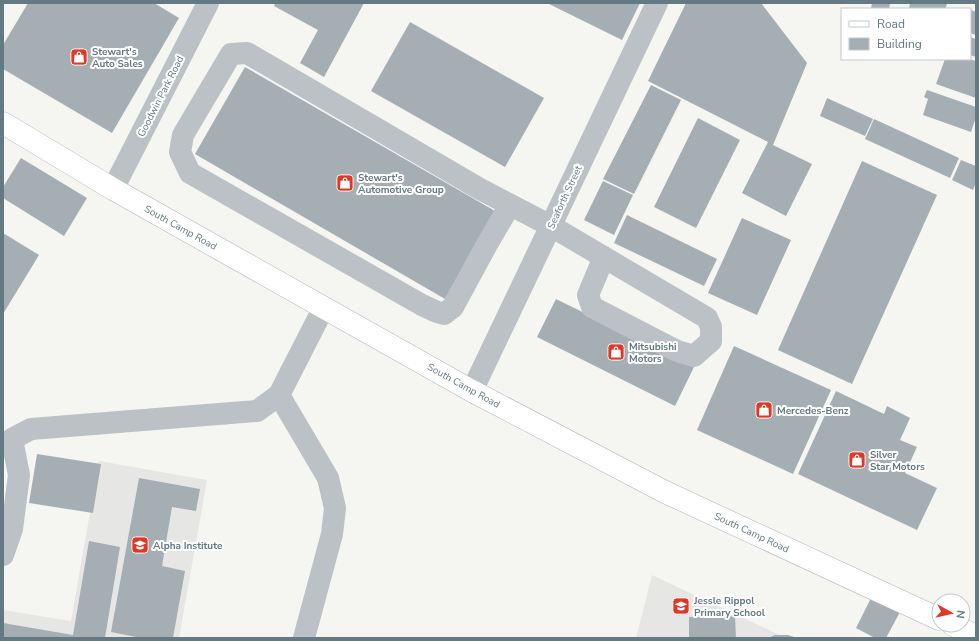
<svg xmlns="http://www.w3.org/2000/svg" width="979" height="641" viewBox="0 0 979 641" font-family="'Nunito Sans',sans-serif">
  <style>
    .built { fill: #e6e6e5 }
    .building { fill: #a5afb3 }
    .lines { fill: none; stroke-linecap: round; stroke-linejoin: round }
    .major-casing { stroke: #afb5b8; stroke-width: 23 }
    .minor { stroke: #bbc1c4; stroke-width: 22 }
    .major { stroke: #fff; stroke-width: 22 }
    .labels { text-anchor: middle; stroke-width: 4; stroke-linejoin: round; paint-order: stroke }
    .poi-label { font-size: 10px; font-weight: bold; fill: #647982; stroke: #fff; text-anchor: start }
    .street-label { font-size: 10px; fill: #647982; stroke: #fff }
  </style>
  <rect width="100%" height="100%" fill="#f5f5f1"/>
  <g class="built">
    <polygon points="99,461 207,480 179,638 3,638 3,610 71,621"/>
    <polygon points="652,575 786,638 636,638"/>
  </g>
  <g class="building">
    <polygon points="28,3 154,3 179,18 112,133 3,69 3,45"/>
    <polygon points="275,3 364,3 324,77 300,63 318,30 274,6"/>
    <polygon points="547,3 640,3 622,40"/>
    <polygon points="686,3 761,3 807,63 773,145 812,164 786,216 742,193 768,142 648,81"/>
    <polygon points="872,3 882,3 890,4 889,9 871,9"/>
    <polygon points="910,3 944,3 947,4 945,9 909,9"/>
    <polygon points="971,10 976,12 976,35 970,33 970,13"/>
    <polygon points="410,22 544,98 505,167 371,91"/>
    <polygon points="970,37 976,39 976,57 970,55"/>
    <polygon points="945,59 969,59 976,61 976,98 936,84"/>
    <polygon points="245,67 495,211 445,299 195,154"/>
    <polygon points="651,85 681,100 634,194 603,179"/>
    <polygon points="927,90 976,107 976,117 971,132 923,115 928,99 924,97"/>
    <polygon points="827,98 873,119 865,136 820,116"/>
    <polygon points="698,118 740,140 696,228 654,207"/>
    <polygon points="874,119 959,158 950,178 865,139"/>
    <polygon points="21,158 87,198 64,236 3,198 3,187"/>
    <polygon points="961,160 976,166 976,182 973,190 952,180"/>
    <polygon points="862,161 937,195 852,384 778,350"/>
    <polygon points="603,181 633,195 614,235 584,220"/>
    <polygon points="627,215 717,259 704,286 614,243"/>
    <polygon points="742,218 791,240 757,315 708,293"/>
    <polygon points="3,233 39,255 3,314"/>
    <polygon points="556,299 694,367 675,406 537,337"/>
    <polygon points="734,346 831,390 793,474 697,430"/>
    <polygon points="836,391 884,414 887,406 910,418 900,440 917,447 905,473 937,488 917,530 798,474"/>
    <polygon points="37,454 101,464 93,513 29,503"/>
    <polygon points="139,478 200,489 196,511 172,507 162,566 185,571 173,638 141,638 111,632"/>
    <polygon points="89,541 120,547 105,638 3,638 3,623 73,635"/>
    <polygon points="871,598 900,612 886,638 875,638 856,628"/>
    <polygon points="735,616 736,638 689,638 689,617"/>
    <polygon points="775,635 788,635 797,638 768,638"/>
  </g>
  <g class="lines">
    <g class="major-casing">
      <g id="major">
        <polyline points="3,123 113,189 472,391 665,492 939,619"/>
        <polyline points="953,625 976,636"/>
      </g>
    </g>
    <g class="minor">
      <polyline points="113,189 208,3"/>
      <polyline points="510,205 486,246 453,307 444,314 437,312 422,305 190,173 180,152 183,135 231,54 247,53 480,189 551,226 707,318 711,327 711,341 694,356 677,351 592,307 588,295 604,257"/>
      <polyline points="472,391 657,3"/>
      <polyline points="279,395 328,478 335,508 332,534 304,638"/>
      <polyline points="3,555 12,529 19,475 12,439 31,429 257,411 279,395 324,307"/>
    </g>
    <use href="#major" class="major"/>
  </g>
  <defs>
    <g id="shop-square" transform="scale(0.9)"><rect x="-9" y="-9" width="18" height="18" rx="4" fill="#e03827" stroke="#fff"/><path d="M-5-2.5h2.3a2.7 3.5 0 0 1 5.4 0H5L5.5 6h-11ZM-1.5-2.5h3a1.5 2.3 0 0 0-3 0Z" fill="#fff"/></g>
    <g id="school-square" transform="scale(0.9)"><rect x="-9" y="-9" width="18" height="18" rx="4" fill="#e03827" stroke="#fff"/><path d="M0-5L7-2L0 1L-7-2ZM-4 1L0 2.5L4 1V4Q0 6-4 4Z" fill="#fff"/></g>
  </defs>
  <g fill-rule="evenodd">
    <use href="#shop-square" x="79" y="57"/>
    <use href="#shop-square" x="345" y="183"/>
    <use href="#shop-square" x="616" y="352"/>
    <use href="#shop-square" x="764" y="410"/>
    <use href="#shop-square" x="857" y="460"/>
    <use href="#school-square" x="140" y="545"/>
    <use href="#school-square" x="681" y="606"/>
  </g>
  <g class="labels">
    <g class="poi-label">
      <text x="92" y="55">Stewart's<tspan x="92" dy="12">Auto Sales</tspan></text>
      <text x="358" y="181">Stewart's<tspan x="358" dy="12">Automotive Group</tspan></text>
      <text x="629" y="350">Mitsubishi<tspan x="629" dy="12">Motors</tspan></text>
      <text x="777" y="414">Mercedes-Benz</text>
      <text x="870" y="458">Silver<tspan x="870" dy="12">Star Motors</tspan></text>
      <text x="153" y="549">Alpha Institute</text>
      <text x="694" y="604">Jessle Rippol<tspan x="694" dy="12">Primary School</tspan></text>
    </g>
    <g class="street-label">
      <text transform="translate(160 96) rotate(-63)" y="4">Goodwin Park Road</text>
      <text transform="translate(564 197) rotate(-65)" y="4">Seaforth Street</text>
      <text transform="translate(181 227) rotate(29)" y="4">South Camp Road</text>
      <text transform="translate(464 385) rotate(29)" y="4">South Camp Road</text>
      <text transform="translate(752 532) rotate(25)" y="4">South Camp Road</text>
    </g>
  </g>
  <rect width="979" height="641" fill="none" stroke="#647982" stroke-width="8"/>
  <rect x="841" y="8" width="130" height="52" fill="#ffffff" stroke="#c1c9cd"/>
  <rect x="849" y="21" width="20" height="6" fill="#ffffff" stroke="#c1c9cd"/>
  <text x="877" y="28" font-size="12" fill="#647982">Road</text>
  <rect x="849" y="38" width="20" height="12" fill="#a5afb3" stroke="#c1c9cd"/>
  <text x="877" y="48" font-size="12" fill="#647982">Building</text>
  <g transform="translate(951 613) rotate(98)"><circle r="19" fill="#ffffff" stroke="#c1c9cd"/>
  <path d="M0-3L7 15L0 10L-7 15Z" fill="#e03827"/>
  <text y="-6" font-size="11" font-weight="bold" text-anchor="middle" fill="#647982">N</text>
  </g>
</svg>
